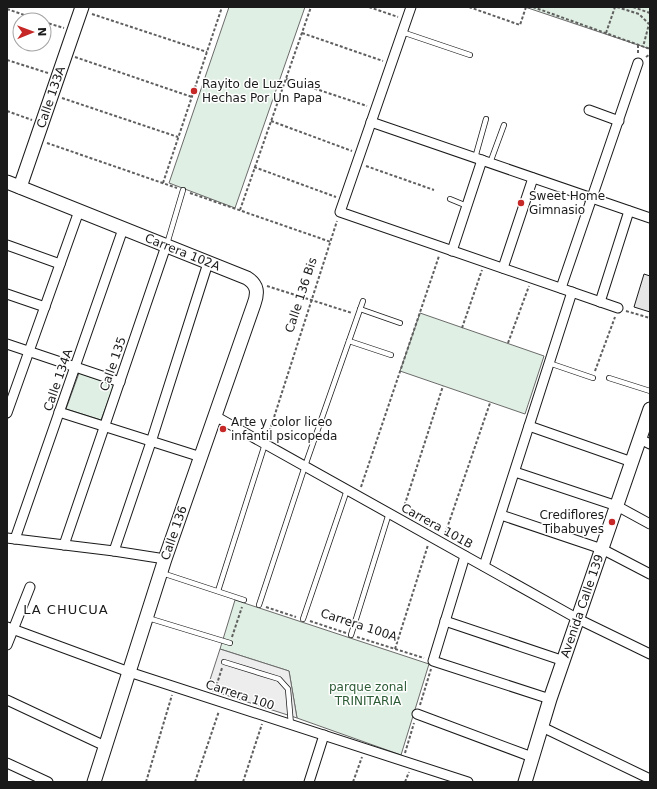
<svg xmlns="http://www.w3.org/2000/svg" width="657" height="789" viewBox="0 0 657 789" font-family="'DejaVu Sans',sans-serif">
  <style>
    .green { fill: #e0efe3; stroke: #6a6a6a }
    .parking { fill: #ededed; stroke: #6a6a6a }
    .building { fill: #e6e6e6; stroke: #1a1a1a }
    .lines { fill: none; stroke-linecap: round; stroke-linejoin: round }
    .lane-casing { stroke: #1a1a1a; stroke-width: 6 }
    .street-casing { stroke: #1a1a1a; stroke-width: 11 }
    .secondary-casing { stroke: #1a1a1a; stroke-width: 15 }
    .path { stroke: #5f5f5f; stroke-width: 2; stroke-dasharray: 3 2; stroke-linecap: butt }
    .lane { stroke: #fff; stroke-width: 4.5 }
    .street { stroke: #fff; stroke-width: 9 }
    .secondary { stroke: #fff; stroke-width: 13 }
    .poi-dot { fill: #c62828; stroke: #fff; stroke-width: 1.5 }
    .labels { text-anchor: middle; stroke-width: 3; stroke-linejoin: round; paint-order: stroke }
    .poi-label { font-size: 12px; fill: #1a1a1a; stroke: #fff; text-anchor: start }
    .street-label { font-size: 12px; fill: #1a1a1a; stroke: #fff }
    .park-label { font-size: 12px; fill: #2b5a34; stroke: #fff }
    .neighbourhood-label { font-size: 13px; letter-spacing: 1px; fill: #1a1a1a; stroke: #fff }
  </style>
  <rect width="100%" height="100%" fill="#fff"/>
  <g class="green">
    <polygon points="229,7 305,7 235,208 169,183"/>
    <polygon points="525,7 650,7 650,49"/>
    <polygon points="420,313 544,356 525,414 400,371"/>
    <polygon points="79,373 114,385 101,420 66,409"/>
    <polygon points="235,600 429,664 401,755 297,718 289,671 220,649"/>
  </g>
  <polygon class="parking" points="220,649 289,671 297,718 207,689"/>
  <polygon class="building" points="644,274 650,276 650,312 634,307"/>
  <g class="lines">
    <g class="lane-casing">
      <g id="lane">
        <polyline points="402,32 470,55"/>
        <polyline points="475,158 486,119"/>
        <polyline points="490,163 504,125"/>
        <polyline points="450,199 467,206"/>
        <polyline points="167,244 183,190"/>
        <polyline points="360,309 400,323"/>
        <polyline points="349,341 391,355"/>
        <polyline points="549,363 593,378"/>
        <polyline points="609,378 650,391"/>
        <polyline points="162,573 244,600"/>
        <polyline points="218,591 265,444"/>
        <polyline points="259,605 305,466 363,301"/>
        <polyline points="148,618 230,643"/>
        <polyline points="303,619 347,490"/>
        <polyline points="351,635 389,513"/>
        <polyline points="224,662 279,679 288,689 291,725"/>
      </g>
    </g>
    <g class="street-casing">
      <g id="street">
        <polyline points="411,7 340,212 618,308"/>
        <polyline points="589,110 619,121"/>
        <polyline points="371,122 650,218"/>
        <polyline points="7,245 60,264"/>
        <polyline points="452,251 482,160"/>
        <polyline points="503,268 533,178"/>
        <polyline points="561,288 638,63"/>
        <polyline points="7,294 45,307"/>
        <polyline points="600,302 629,211"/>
        <polyline points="7,344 120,382"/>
        <polyline points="59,412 201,457"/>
        <polyline points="7,413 79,211"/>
        <polyline points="215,416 578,619 650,654"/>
        <polyline points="529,426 632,462"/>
        <polyline points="640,439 650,444"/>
        <polyline points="515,472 617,506 650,524"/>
        <polyline points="501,515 602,549 650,574"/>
        <polyline points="7,538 114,551 165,559"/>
        <polyline points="15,539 123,229"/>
        <polyline points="64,545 166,246"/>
        <polyline points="114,551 151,442 208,263"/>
        <polyline points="465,556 433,661 550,699"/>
        <polyline points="484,566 572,292"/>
        <polyline points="445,621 564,661"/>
        <polyline points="7,627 129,672 468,782"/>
        <polyline points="7,645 30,587"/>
        <polyline points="7,700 105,746"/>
        <polyline points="417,714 532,757"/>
        <polyline points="542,727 650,779"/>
        <polyline points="7,763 48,782"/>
        <polyline points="309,782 324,735"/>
      </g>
    </g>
    <g class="secondary-casing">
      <g id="secondary">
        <path id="s1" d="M 7,182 L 247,278 C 258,285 258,293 254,304 L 165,559 L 94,782"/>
        <path id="s2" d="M 20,187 L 82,7"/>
        <path id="s3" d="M 525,782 L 550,699 L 650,409"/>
      </g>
    </g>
    <g class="path">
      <polyline points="369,7 398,17"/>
      <polyline points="469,7 520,25 526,7"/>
      <polyline points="533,7 650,49"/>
      <polyline points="617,7 639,14 649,24 643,47"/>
      <polyline points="633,7 650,13"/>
      <polyline points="7,9 39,20"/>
      <polyline points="92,14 207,52"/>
      <polyline points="44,22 64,28"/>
      <polyline points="302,33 383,61"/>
      <polyline points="606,33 615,7"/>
      <polyline points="638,45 638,53"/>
      <polyline points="75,57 192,97"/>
      <polyline points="646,57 650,54"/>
      <polyline points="7,60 48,73"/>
      <polyline points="286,79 367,106"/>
      <polyline points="62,98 178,137"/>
      <polyline points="7,111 32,120"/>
      <polyline points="271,121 352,151"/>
      <polyline points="47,143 177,188"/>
      <polyline points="366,166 434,190"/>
      <polyline points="254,167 336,197"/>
      <polyline points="163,183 222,7"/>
      <polyline points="190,193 331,242"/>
      <polyline points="240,210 311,7"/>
      <polyline points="267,286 352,313"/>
      <polyline points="626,311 650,318"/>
      <polyline points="462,328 482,270"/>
      <polyline points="508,343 529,286"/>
      <polyline points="595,371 615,317"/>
      <polyline points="268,436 337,221"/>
      <polyline points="361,487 439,256"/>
      <polyline points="403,510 443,386"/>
      <polyline points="445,534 490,403"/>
      <polyline points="266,607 296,617"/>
      <polyline points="310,621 346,633"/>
      <polyline points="232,637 242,607"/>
      <polyline points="357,637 424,658"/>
      <polyline points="395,649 428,545"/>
      <polyline points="215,690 222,668"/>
      <polyline points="420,705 431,669"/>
      <polyline points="405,753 414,723"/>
      <polyline points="146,782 172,695"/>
      <polyline points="195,782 219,711"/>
      <polyline points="243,782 262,724"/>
      <polyline points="353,782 362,757"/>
      <polyline points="405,782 409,772"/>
    </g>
    <use href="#lane" class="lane"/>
    <use href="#street" class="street"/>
    <use href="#secondary" class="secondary"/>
  </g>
  <g class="poi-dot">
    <circle cx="194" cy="91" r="4"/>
    <circle cx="521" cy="203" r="4"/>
    <circle cx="223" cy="429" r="4"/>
    <circle cx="612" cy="522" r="4"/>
  </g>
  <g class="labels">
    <g class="poi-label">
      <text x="202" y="88">Rayito de Luz Guias<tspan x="202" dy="14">Hechas Por Un Papa</tspan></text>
      <text x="529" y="200">Sweet Home<tspan x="529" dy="14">Gimnasio</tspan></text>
      <text x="231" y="426">Arte y color liceo<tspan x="231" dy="14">infantil psicopeda</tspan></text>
      <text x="604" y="519" text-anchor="end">Crediflores<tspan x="604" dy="14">Tibabuyes</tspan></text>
    </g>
    <g class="street-label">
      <text dy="4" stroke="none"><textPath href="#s2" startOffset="95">Calle 133A</textPath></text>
      <text dy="4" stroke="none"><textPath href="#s1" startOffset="189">Carrera 102A</textPath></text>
      <text transform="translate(301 295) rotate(-72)" y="4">Calle 136 Bis</text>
      <text transform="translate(113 364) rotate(-71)" y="4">Calle 135</text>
      <text transform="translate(58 380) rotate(-71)" y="4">Calle 134A</text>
      <text transform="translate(437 526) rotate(29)" y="4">Carrera 101B</text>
      <text transform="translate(174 533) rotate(-71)" y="4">Calle 136</text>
      <text dy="4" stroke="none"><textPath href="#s3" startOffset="185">Avenida Calle 139</textPath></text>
      <text transform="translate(359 625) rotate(18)" y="4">Carrera 100A</text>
      <text transform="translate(240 695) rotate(18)" y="4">Carrera 100</text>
    </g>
    <g class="park-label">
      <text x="368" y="691">parque zonal<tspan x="368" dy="14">TRINITARIA</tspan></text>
    </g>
    <g class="neighbourhood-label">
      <text x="66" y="614">LA CHUCUA</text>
    </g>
  </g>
  <rect width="657" height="789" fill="none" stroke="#1a1a1a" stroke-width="16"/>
  <g transform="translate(32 32) rotate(89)"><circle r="19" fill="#ffffff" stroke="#a3a3a3"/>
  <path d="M0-3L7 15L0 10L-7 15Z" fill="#c62828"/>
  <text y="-6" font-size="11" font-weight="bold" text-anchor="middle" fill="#1a1a1a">N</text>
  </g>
</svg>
